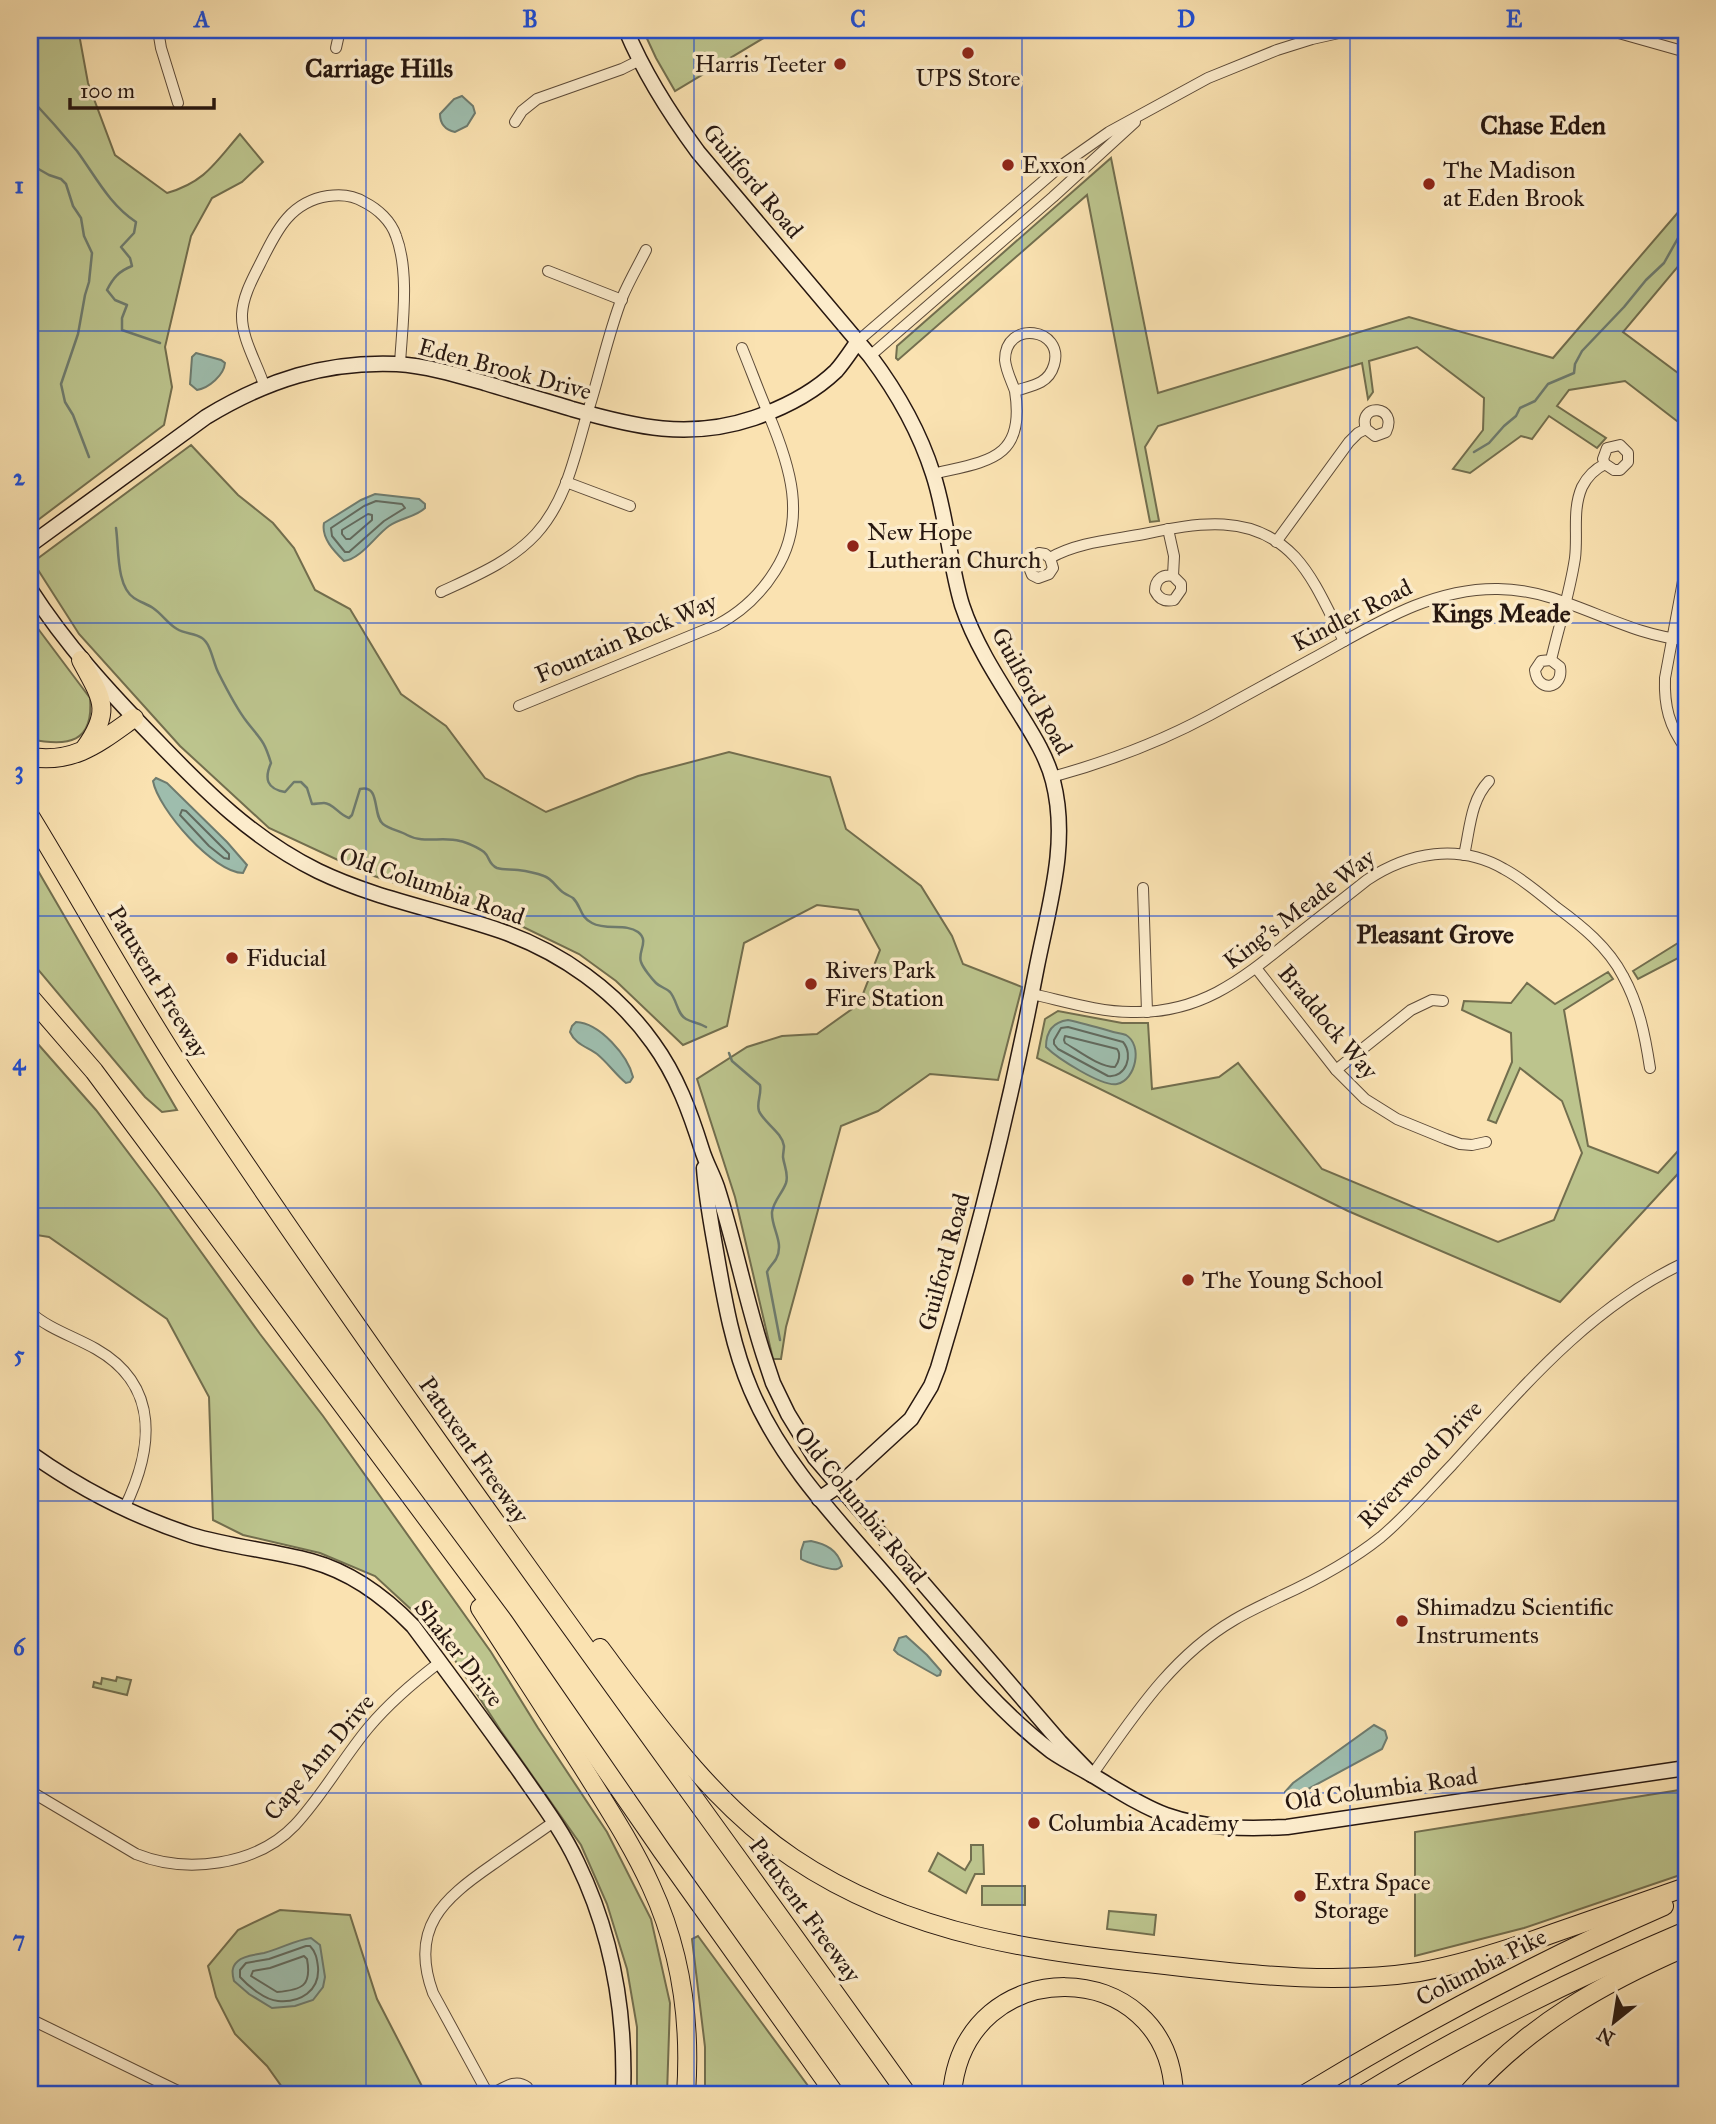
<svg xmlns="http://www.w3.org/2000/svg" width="1716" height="2124" viewBox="0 0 1716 2124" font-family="'IM FELL Great Primer',serif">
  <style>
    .green { fill: #bcc48d; stroke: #726e4e; stroke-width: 2 }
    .water { fill: #9ebdad; stroke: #6e7b6e; stroke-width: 2 }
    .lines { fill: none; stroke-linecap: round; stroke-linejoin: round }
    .shore { stroke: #626a5e; stroke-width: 2 }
    .stream { stroke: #6e7b6e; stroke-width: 2.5 }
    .street-casing { stroke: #5c4a38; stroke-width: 12 }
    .secondary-casing { stroke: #271710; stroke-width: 17 }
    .highway-casing { stroke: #271710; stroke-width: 20 }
    .street { stroke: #fceccc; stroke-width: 10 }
    .secondary { stroke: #fceccc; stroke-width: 14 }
    .highway { stroke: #fae2b1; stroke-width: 18 }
    .grid { fill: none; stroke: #1d4ed8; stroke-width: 2; stroke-opacity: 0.55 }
    .poi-dot { fill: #8f2418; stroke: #fceccc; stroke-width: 2.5 }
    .labels { text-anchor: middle; stroke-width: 7; stroke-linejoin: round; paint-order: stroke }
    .poi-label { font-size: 24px; fill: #271710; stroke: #fceccc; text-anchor: start }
    .street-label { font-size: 24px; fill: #271710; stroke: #fceccc }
    .neighbourhood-label { font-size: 26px; font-weight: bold; fill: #271710; stroke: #fceccc }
    .neatline { fill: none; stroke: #1d4ed8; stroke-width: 2.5 }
    .grid-label { font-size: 23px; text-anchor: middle; font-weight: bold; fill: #1d4ed8 }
  </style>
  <rect width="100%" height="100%" fill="#fae2b1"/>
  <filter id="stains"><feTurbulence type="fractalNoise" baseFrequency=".00286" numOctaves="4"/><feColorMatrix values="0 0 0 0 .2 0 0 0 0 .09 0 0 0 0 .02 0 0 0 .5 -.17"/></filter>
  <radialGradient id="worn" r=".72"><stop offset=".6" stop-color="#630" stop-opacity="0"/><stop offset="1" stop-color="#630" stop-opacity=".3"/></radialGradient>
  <g class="green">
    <path d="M 30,30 L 80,30 L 79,34 L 88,83 L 115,155 L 167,193 C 205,182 215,163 240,134 L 263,162 L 242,182 L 212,198 L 191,236 L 165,347 L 172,387 L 164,425 L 30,526 Z"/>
    <polygon points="643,30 777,30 675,91 656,58"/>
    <polygon points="1111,158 1158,393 1409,317 1553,358 1686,203 1686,257 1623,332 1686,379 1686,428 1625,381 1569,390 1557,406 1606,438 1597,448 1549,416 1532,439 1521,436 1470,473 1453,469 1483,430 1484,398 1417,347 1369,361 1373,392 1368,399 1362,363 1158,426 1145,447 1159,521 1150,522 1087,195 898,360 896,358 897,346"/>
    <polygon points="191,445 238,495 273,523 294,548 315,590 350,609 401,694 446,726 485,778 546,812 638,776 729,752 830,777 846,829 921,886 952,936 963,964 1022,987 998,1080 930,1074 878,1111 841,1126 786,1327 781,1359 773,1359 735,1197 697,1079 747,1047 782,1036 817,1034 859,1004 880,950 858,910 817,905 744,943 727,1026 683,1045 616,981 579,954 513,922 368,874 269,828 180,746 79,634 33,562"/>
    <path d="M 30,618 L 90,698 C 94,743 68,747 30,739 Z"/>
    <polygon points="30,857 177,1110 162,1112 145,1097 30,960"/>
    <polygon points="1686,938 1686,954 1638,979 1633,971"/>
    <polygon points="1608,972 1613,979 1564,1010 1588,1146 1658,1173 1686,1142 1686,1165 1560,1302 1348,1211 1037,1058 1045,1019 1058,1011 1122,1023 1148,1023 1152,1089 1219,1077 1238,1063 1322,1169 1498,1242 1554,1220 1582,1153 1562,1101 1520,1068 1496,1123 1488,1120 1512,1062 1511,1033 1462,1010 1464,1001 1511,1003 1527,983 1555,1004"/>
    <polygon points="30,1035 96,1110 158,1192 260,1334 323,1416 491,1652 538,1728 607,1832 651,1919 670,2003 667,2094 637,2094 637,2027 627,1969 607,1904 581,1845 501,1731 449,1651 414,1612 375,1576 320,1553 243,1535 213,1520 209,1397 167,1319 49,1237 30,1234"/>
    <polygon points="117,1677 131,1680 127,1695 93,1687 94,1682 101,1684 102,1678 116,1681"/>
    <polygon points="1686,1789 1686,1873 1524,1928 1415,1956 1415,1832"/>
    <polygon points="971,1845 983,1845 984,1874 975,1874 966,1893 929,1871 938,1853 965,1870 971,1860"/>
    <rect x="982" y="1886" width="43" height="19"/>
    <polygon points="280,1910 350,1915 377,1999 426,2094 287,2094 267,2066 235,2034 216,1997 208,1966 238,1930"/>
    <polygon points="1109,1911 1156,1915 1154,1935 1107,1929"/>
    <polygon points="698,1936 814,2094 705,2094 705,2047 692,1939"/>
  </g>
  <g class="water">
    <path d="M 462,96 L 473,106 L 475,113 L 467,126 L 455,132 C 446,130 440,124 440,114 L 454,99 Z"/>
    <path d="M 196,353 L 221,360 L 225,363 C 224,375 209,388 197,390 L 190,384 L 192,357 Z"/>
    <path d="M 375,494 L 419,499 L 425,504 L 425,508 C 416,517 400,518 389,526 C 375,536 361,559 344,561 C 334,551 321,538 324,523 L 361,500 Z"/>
    <path d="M 156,778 L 167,783 L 227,842 L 247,865 L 243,873 C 214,873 158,809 153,781 Z"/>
    <path d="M 1068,1020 C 1082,1023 1096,1027 1110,1031 C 1115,1033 1121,1033 1126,1035 C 1143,1045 1136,1080 1117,1084 C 1102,1087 1057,1058 1046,1047 C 1046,1032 1053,1022 1068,1020 Z"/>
    <path d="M 576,1022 C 600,1023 628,1056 633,1077 L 630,1082 L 626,1083 C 616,1075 608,1063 597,1054 C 587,1047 575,1044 570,1032 L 572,1026 Z"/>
    <path d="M 811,1541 C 826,1544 838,1550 842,1566 C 840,1567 839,1569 837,1569 C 832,1571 806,1562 801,1559 L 801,1551 L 804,1542 Z"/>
    <polygon points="906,1636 927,1655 941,1671 940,1675 937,1676 898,1654 894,1650 899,1638"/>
    <polygon points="1374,1725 1385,1731 1387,1738 1382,1749 1297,1795 1289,1797 1285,1796 1285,1792 1293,1783"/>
    <path d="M 311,1938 L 320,1945 L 325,1977 L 323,1987 L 313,2000 L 295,2006 L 272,2008 L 249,1994 L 234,1981 C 232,1973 231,1967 238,1961 C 244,1955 255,1955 264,1953 C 280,1949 295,1940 311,1938 Z"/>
  </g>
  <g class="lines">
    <g class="shore">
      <polygon points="376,501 402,504 405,508 384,521 349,552 345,552 332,536 331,528 364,506"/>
      <polygon points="368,514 372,515 372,520 350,539 346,539 342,534 342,530"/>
      <polygon points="182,810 186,811 229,854 229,859 224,858 209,846 180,815"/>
      <path d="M 1068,1027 L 1123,1042 C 1134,1055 1126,1078 1108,1076 L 1058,1049 L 1054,1044 L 1054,1040 L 1061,1028 Z"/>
      <path d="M 1065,1036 L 1117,1049 C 1121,1054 1119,1062 1115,1067 C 1099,1067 1079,1051 1065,1043 L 1064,1040 Z"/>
      <path d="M 306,1946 L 310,1946 C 316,1952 317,1959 318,1967 C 320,1991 300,2003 278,2001 C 265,2000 248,1986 240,1977 L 240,1970 L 246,1963 L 269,1959 Z"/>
      <path d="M 304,1956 L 307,1959 C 312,1986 302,1990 277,1992 L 251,1976 L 253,1971 L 270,1968 Z"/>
    </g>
    <g class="stream">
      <path d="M 30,98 C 46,115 62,133 77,151 C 96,177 109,204 136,222 L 134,233 L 121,247 L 130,258 L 132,266 C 119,271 113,278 107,290 L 115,300 L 127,305 L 122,318 L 122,330 L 160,343"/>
      <polyline points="30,157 35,167 49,175 61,179 66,184 73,206 81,218 84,236 92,253 89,282 85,295 78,334 61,384 65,402 73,415 89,457"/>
      <polyline points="1474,452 1489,443 1504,426 1516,416 1520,408 1535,401 1548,384 1574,373 1575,364 1582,351 1624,307 1646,280 1664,263 1682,231 1686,230"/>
      <path d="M 116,528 C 119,548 116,586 134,598 C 140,602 147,604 153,608 C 162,614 168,624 177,629 C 185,634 195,633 202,638 C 211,644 213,662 218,672 C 226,688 236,708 247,722 C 261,740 264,740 271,763 C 264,779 267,789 285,792 L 294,782 L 301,782 L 307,788 L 312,804 C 316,804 320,803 324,803 C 333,803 339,815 349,818 L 352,815 L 360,789 C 381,784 372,815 383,824 C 389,829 400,831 407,835 C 423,844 443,836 460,841 C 466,842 479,848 484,852 C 490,857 488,864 497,868 C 503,870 511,869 518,870 C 526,871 536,873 544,876 C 553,879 556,888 564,893 C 567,895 570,896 573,898 C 582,907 579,916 592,923 C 606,931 626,923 638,932 C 650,941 637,952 641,962 C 643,968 652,979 656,983 C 660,987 666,988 670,992 C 677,1000 677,1014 686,1019 C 693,1023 698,1022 706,1027"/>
      <path d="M 729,1053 L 732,1061 L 760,1085 C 762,1094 756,1103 759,1111 C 764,1123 782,1132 784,1146 C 784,1150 783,1153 783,1157 C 784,1166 789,1174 786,1183 C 782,1194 774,1200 772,1212 C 771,1228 785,1243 776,1259 C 773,1264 769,1267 767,1272 L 780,1340"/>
    </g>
    <g class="street-casing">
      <g id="street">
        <polyline points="158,30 161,48 178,103"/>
        <polyline points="1608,30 1686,52"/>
        <polyline points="336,48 340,30"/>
        <polyline points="515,122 522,111 537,99 622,69 640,60"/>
        <polyline points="548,271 622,300"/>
        <polyline points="858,341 1062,165 1109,132 1208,78 1277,50 1312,39 1352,30"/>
        <polyline points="870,356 1053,197 1135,122"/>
        <path d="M 264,385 C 257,363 241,338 242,314 C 243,296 252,280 260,264 C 276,232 289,202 328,196 C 341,194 353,195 364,202 C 378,209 391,221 396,236 C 410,273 402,326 400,364"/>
        <path d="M 933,474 C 987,461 1026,460 1015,391 C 1024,388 1034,386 1041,382 C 1048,378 1052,372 1054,365 C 1065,328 1005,319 1005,360 C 1006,371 1012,382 1015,391"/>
        <polyline points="566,482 630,506"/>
        <path d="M 1168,529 L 1174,556 L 1173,576 L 1181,584 L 1181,590 L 1174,600 C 1165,602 1159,599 1155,591 C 1155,580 1162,574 1173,576"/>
        <path d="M 1276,542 L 1349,442 L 1358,433 L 1366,429 L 1375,436 L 1386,432 C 1399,405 1357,402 1366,429"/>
        <path d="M 1050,558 L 1053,568 L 1049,574 L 1038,578 L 1032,575 L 1028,565 L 1030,559 L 1039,553 L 1045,554 L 1050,558 C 1078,542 1112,540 1144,534 C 1197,523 1253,512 1295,557 C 1316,580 1329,613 1344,641"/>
        <path d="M 1686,565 L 1665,678 C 1664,706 1669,726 1686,749"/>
        <path d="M 441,592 C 475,576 510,562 536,534 C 567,500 575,454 588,411 C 600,374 608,334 622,298 C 629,281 638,266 646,250"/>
        <path d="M 1551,660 L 1560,667 C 1564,690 1537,693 1535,670 L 1541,661 L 1551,660 C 1559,626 1570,592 1575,558 C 1578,534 1572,510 1582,487 C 1587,477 1595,469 1605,464 L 1603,459 L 1607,448 L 1620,445 L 1628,453 L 1628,462 L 1620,470 L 1614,470 L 1605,464"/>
        <path d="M 519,706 L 717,625 C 742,612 760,595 775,571 C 808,520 790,465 768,413 C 759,392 751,370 742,348"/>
        <path d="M 1052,777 C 1107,762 1160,742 1210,715 C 1244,696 1278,678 1312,659 C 1371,627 1428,588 1498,589 C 1564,589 1621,635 1686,640"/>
        <path d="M 1464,855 C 1470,830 1470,801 1489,781"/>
        <polyline points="1143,888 1147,1012"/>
        <polyline points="1256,968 1336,1070 1365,1099 1397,1119 1446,1139 1460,1144 1472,1145 1486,1142"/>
        <path d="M 1032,994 C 1064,1001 1099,1012 1131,1012 C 1200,1014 1241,980 1292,939 C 1317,919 1342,900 1367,880 C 1409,852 1459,843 1504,869 C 1523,879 1539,893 1556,907 C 1582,926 1608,947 1623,976 C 1639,1005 1645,1035 1650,1068"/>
        <polyline points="1336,1070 1411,1010 1432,1000 1443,1001"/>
        <path d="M 30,1312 C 47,1328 75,1337 96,1349 C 161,1386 153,1450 124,1509"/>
        <path d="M 1092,1775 C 1133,1717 1171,1657 1234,1620 C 1249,1611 1265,1604 1281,1596 C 1316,1580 1351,1561 1381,1537 C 1407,1515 1429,1489 1452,1465 C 1522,1388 1589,1307 1686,1262"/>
        <path d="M 30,1791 L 136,1854 C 186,1874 256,1866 295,1825 C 323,1795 343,1758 369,1727 C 390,1702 415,1681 440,1662"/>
        <polyline points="30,2019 184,2094"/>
        <path d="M 488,2094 L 433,1993 C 409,1928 443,1899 492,1865 C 513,1850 534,1836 555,1821"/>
        <path d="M 492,2094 C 504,2088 515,2078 527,2087 L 531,2094"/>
      </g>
    </g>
    <g class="secondary-casing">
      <g id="secondary">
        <path d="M 626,30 C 644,73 670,114 698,152 L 870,356 C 897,392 919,430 933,474 C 947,516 949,562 962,605 C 975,644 998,679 1020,714 C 1033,735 1047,757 1053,781 C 1069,843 1049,905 1037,966 C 1011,1102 978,1236 938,1368 L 931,1386 L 911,1419 L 838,1486 L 819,1499"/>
        <path d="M 30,545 L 206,417 C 267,380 326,361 397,364 C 427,366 457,375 485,383 C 514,392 543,400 572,409 C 635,427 689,440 754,418 C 783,408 813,393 836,371 C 844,362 851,351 858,341"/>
        <path d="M 30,589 C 66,645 110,693 156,740 C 206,792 253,839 318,871 C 376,899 440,910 501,931 C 561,952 616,991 653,1043 C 677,1076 690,1112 702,1150 C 706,1163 713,1175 717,1187 C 735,1243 746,1301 764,1356 L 773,1383 L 788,1414 L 815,1458 L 1060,1742 L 1092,1775"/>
        <path d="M 704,1168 C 706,1198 712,1228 717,1257 C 725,1303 733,1348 751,1390 C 782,1463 837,1519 888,1578 C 939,1637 988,1703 1051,1751 C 1064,1760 1078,1767 1092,1775 C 1116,1789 1139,1805 1166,1815 C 1206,1829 1246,1829 1287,1827 L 1686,1768"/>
        <path d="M 30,1453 C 79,1488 133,1516 191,1535 C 230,1547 271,1550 311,1561 C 351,1572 384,1596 413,1626 C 449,1674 485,1723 520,1772 C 540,1801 562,1830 577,1862 C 613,1936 626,2012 623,2094"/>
      </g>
    </g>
    <g class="highway-casing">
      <g id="highway">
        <path d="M 81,660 C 101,698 113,709 85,748"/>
        <path d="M 30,757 C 75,764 100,742 134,718"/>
        <path d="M 30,816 C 84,904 133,996 191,1083 C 420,1427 667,1757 907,2094"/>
        <polyline points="30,997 94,1071 504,1622 662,1851 835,2094"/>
        <path d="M 480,1608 C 514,1660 548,1713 582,1766 C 606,1805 632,1844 651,1886 C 681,1951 691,2023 686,2094"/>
        <path d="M 600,1648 C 656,1723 714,1805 793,1858 C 912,1938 1042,1952 1182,1967 C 1261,1976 1340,1984 1419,1972 C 1465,1964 1510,1949 1554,1933 C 1598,1918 1642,1902 1686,1887"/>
        <path d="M 952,2094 C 964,1950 1168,1953 1174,2094"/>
        <path d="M 1305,2094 C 1422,2023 1538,1961 1664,1906"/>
        <path d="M 1364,2094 C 1467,2031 1575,1978 1686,1931"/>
        <path d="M 1467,2094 C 1528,2025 1603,1983 1686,1947"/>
      </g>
    </g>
    <use href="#street" class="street"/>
    <use href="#secondary" class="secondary"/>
    <use href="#highway" class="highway"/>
  </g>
  <path class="grid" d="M 366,30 L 366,2094M 694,30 L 694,2094M 1022,30 L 1022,2094M 1350,30 L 1350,2094M 30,331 L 1686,331M 30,623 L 1686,623M 30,916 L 1686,916M 30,1208 L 1686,1208M 30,1501 L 1686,1501M 30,1793 L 1686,1793"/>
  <g class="poi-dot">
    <circle cx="968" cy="53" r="7"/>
    <circle cx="840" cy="64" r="7"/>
    <circle cx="1008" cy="165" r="7"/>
    <circle cx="1429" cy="184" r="7"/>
    <circle cx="853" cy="546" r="7"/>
    <circle cx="232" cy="958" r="7"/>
    <circle cx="811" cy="984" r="7"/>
    <circle cx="1188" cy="1280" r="7"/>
    <circle cx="1402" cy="1621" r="7"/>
    <circle cx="1034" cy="1823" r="7"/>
    <circle cx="1300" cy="1896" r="7"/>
  </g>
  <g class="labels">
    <g class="poi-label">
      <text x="826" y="72" text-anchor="end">Harris Teeter</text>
      <text x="968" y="86" text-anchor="middle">UPS Store</text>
      <text x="1022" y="173">Exxon</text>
      <text x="1443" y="178">The Madison<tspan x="1443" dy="28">at Eden Brook</tspan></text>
      <text x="867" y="540">New Hope<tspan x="867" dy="28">Lutheran Church</tspan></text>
      <text x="246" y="966">Fiducial</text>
      <text x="825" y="978">Rivers Park<tspan x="825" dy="28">Fire Station</tspan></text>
      <text x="1202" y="1288">The Young School</text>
      <text x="1416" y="1615">Shimadzu Scientific<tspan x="1416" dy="28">Instruments</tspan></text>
      <text x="1048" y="1831">Columbia Academy</text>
      <text x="1314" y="1890">Extra Space<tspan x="1314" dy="28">Storage</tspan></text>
    </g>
    <g class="street-label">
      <text transform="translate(753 181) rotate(50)" y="8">Guilford Road</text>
      <text transform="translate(505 369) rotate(15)" y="8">Eden Brook Drive</text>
      <text transform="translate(1352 615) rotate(-27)" y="8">Kindler Road</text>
      <text transform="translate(626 638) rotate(-23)" y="8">Fountain Rock Way</text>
      <text transform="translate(1032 691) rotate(61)" y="8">Guilford Road</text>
      <text transform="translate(432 886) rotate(19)" y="8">Old Columbia Road</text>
      <text transform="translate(1299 909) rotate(-37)" y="8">King's Meade Way</text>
      <text transform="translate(158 982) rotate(59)" y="8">Patuxent Freeway</text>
      <text transform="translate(1328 1022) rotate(50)" y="8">Braddock Way</text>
      <text transform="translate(944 1262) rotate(-75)" y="8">Guilford Road</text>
      <text transform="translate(474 1450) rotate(55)" y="8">Patuxent Freeway</text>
      <text transform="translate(1420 1464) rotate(-46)" y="8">Riverwood Drive</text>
      <text transform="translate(860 1505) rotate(51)" y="8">Old Columbia Road</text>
      <text transform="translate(459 1653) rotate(52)" y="8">Shaker Drive</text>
      <text transform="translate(319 1757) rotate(-50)" y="8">Cape Ann Drive</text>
      <text transform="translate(1381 1789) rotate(-8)" y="8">Old Columbia Road</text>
      <text transform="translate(805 1910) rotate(54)" y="8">Patuxent Freeway</text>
      <text transform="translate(1481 1967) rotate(-27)" y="8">Columbia Pike</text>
    </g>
    <g class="neighbourhood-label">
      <text x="379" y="77">Carriage Hills</text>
      <text x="1543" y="134">Chase Eden</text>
      <text x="1501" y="622">Kings Meade</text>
      <text x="1435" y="943">Pleasant Grove</text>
    </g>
  </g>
  <rect width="1716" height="2124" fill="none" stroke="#fae2b1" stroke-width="77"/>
  <g transform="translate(1614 2022) rotate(210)" stroke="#fceccc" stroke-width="5" paint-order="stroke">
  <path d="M0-5L12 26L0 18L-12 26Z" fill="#271710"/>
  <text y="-10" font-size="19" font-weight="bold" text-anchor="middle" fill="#271710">N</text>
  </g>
  <path d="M70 98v10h144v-10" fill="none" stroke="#271710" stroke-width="3.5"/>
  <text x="80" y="98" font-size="21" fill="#271710" stroke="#fceccc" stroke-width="5" paint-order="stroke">100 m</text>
  <rect x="38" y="38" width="1640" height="2048" class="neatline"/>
  <g class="grid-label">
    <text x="202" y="27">A</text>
    <text x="530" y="27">B</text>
    <text x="858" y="27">C</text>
    <text x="1186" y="27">D</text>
    <text x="1514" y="27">E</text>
    <text x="19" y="193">1</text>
    <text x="19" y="485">2</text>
    <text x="19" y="778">3</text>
    <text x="19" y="1070">4</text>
    <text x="19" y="1362">5</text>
    <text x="19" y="1655">6</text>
    <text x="19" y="1947">7</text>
  </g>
  <rect width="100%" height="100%" filter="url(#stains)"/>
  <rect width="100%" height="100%" fill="url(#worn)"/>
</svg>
